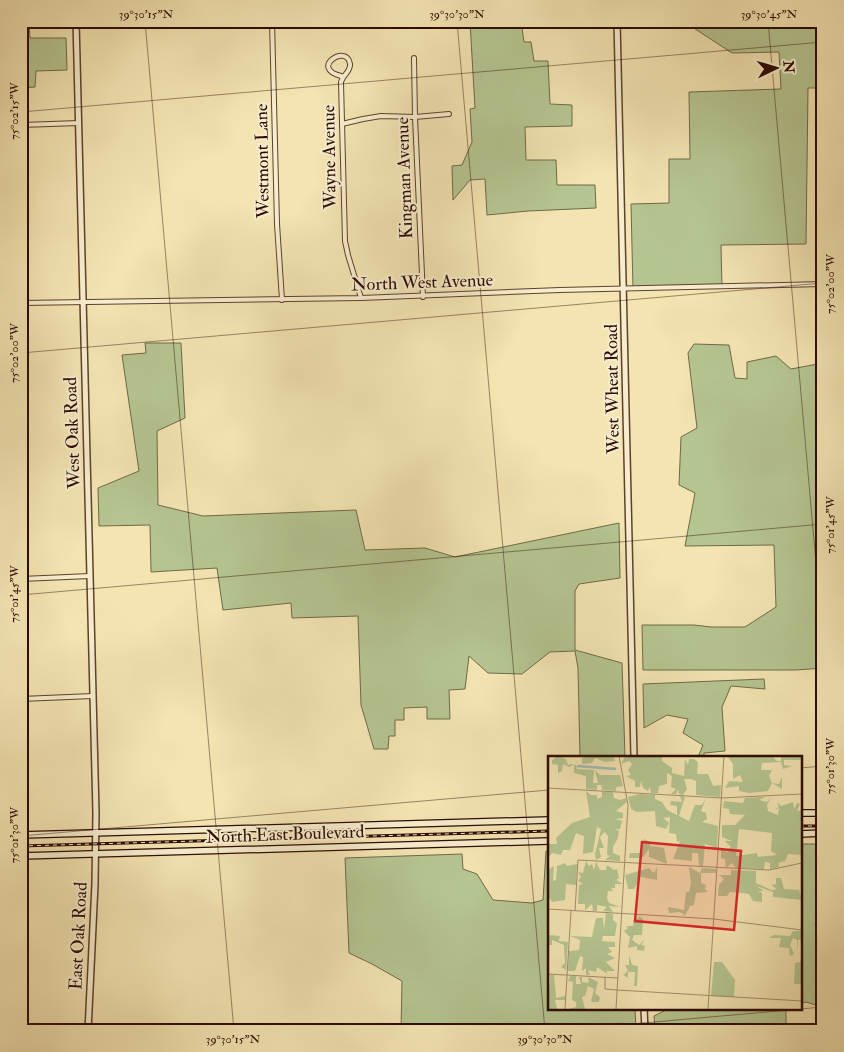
<svg xmlns="http://www.w3.org/2000/svg" width="844" height="1052" viewBox="0 0 844 1052" font-family="'IM FELL Double Pica',serif">
  <style>
    .green { fill: #b5c591; stroke: #706849 }
    .lines { fill: none; stroke-linecap: round; stroke-linejoin: round }
    .minor-casing { stroke: #5e402d; stroke-width: 6 }
    .tertiary-casing { stroke: #5e402d; stroke-width: 8 }
    .secondary-casing { stroke: #2c0a01; stroke-width: 8 }
    .minor { stroke: #f7edcd; stroke-width: 4 }
    .tertiary { stroke: #f7edcd; stroke-width: 5 }
    .secondary { stroke: #f7edcd; stroke-width: 5.5 }
    .rail-casing { stroke: #2c0a01; stroke-width: 3 }
    .rail { stroke: #f7edcd; stroke-width: 1; stroke-dasharray: 4; stroke-linecap: butt }
    .ticks { fill: none; stroke: #2c0a01; stroke-width: 1; stroke-opacity: 0.45 }
    .labels { text-anchor: middle; stroke-width: 4; stroke-linejoin: round; paint-order: stroke }
    .street-label { font-size: 18px; fill: #2c0a01; stroke: #f7edcd }
    .inset-river { fill: none; stroke: #a1bcb8; stroke-width: 2.5 }
    .inset-road { fill: none; stroke: #a38d6b; stroke-width: 1 }
    .view { fill: #d62828; fill-opacity: 0.15; stroke: #d62828; stroke-width: 2.5 }
    .inset-edge { fill: none; stroke: #2c0a01; stroke-width: 2.5 }
    .neatline { fill: none; stroke: #2c0a01; stroke-width: 2 }
    .ticks-label { font-size: 12px; text-anchor: middle; fill: #2c0a01 }
  </style>
  <rect width="100%" height="100%" fill="#f3e4b2"/>
  <filter id="stains"><feTurbulence type="fractalNoise" baseFrequency=".004" numOctaves="4"/><feColorMatrix values="0 0 0 0 .2 0 0 0 0 .09 0 0 0 0 .02 0 0 0 .5 -.17"/></filter>
  <radialGradient id="worn" r=".72"><stop offset=".6" stop-color="#630" stop-opacity="0"/><stop offset="1" stop-color="#630" stop-opacity=".3"/></radialGradient>
  <g class="green">
    <polygon points="21,21 29,21 30,38 66,38 67,70 36,71 35,87 21,88"/>
    <polygon points="413,21 521,21 524,42 531,42 534,61 548,61 550,104 572,105 572,126 525,127 526,160 556,160 557,185 595,185 596,208 528,211 487,215 485,179 470,180 453,200 452,166 462,165 472,142 470,109 475,108 470,22 413,25"/>
    <polygon points="683,21 823,21 823,88 808,88 806,244 721,245 722,287 633,289 631,204 669,203 669,159 690,159 689,92 781,89 779,52 732,53"/>
    <polygon points="145,343 181,343 185,418 157,431 158,505 203,516 356,510 365,550 425,548 455,557 619,523 620,578 579,584 575,591 575,650 622,663 625,757 580,757 578,668 575,651 550,652 522,674 488,673 469,656 465,689 449,690 450,719 427,719 427,707 404,708 404,720 395,720 395,736 389,736 388,749 374,749 361,705 358,616 292,618 291,603 223,610 217,568 151,572 150,525 99,526 98,488 139,471 122,355 146,353"/>
    <polygon points="694,344 729,345 735,378 747,379 747,362 776,356 791,369 823,363 823,668 796,670 643,670 642,625 694,625 711,627 745,627 776,607 774,545 685,546 695,493 679,485 681,437 697,428 688,353"/>
    <polygon points="764,679 765,689 731,686 722,707 725,751 704,753 704,757 698,757 703,745 683,733 688,719 667,715 644,728 643,684"/>
    <polygon points="800,844 823,844 823,884 815,925 823,925 823,1027 818,1027 816,1005 806,1002 800,1004"/>
    <polygon points="546,851 549,851 549,1008 635,1008 636,1031 401,1031 402,981 372,964 349,953 345,858 462,854 463,869 477,874 493,900 532,903 543,900"/>
    <polygon points="670,1008 790,1008 786,1010 786,1031 655,1031 654,1016"/>
  </g>
  <g class="lines">
    <g class="minor-casing">
      <g id="minor">
        <polyline points="272,21 277,224 282,300"/>
        <polyline points="414,58 415,117 423,297"/>
        <path d="M 341,76 C 309,68 347,43 350,64 C 351,71 343,75 341,82 L 345,241 L 348,255 L 361,298"/>
        <polyline points="342,124 363,119 381,116 415,117 449,114"/>
        <polyline points="21,125 79,123"/>
        <polyline points="21,303 361,298 560,290 823,284"/>
        <polyline points="21,579 90,576"/>
        <polyline points="21,685 25,835"/>
        <polyline points="21,699 93,696"/>
      </g>
    </g>
    <g class="tertiary-casing">
      <g id="tertiary">
        <polyline points="76,21 96,813 95,884 88,1031"/>
        <polyline points="617,21 634,757"/>
        <polyline points="644,1008 645,1031"/>
      </g>
    </g>
    <g class="secondary-casing">
      <g id="secondary">
        <polyline points="800,813 823,813"/>
        <polyline points="800,834 823,833"/>
        <polyline points="21,835 549,820"/>
        <polyline points="21,856 549,841"/>
      </g>
    </g>
    <use href="#minor" class="minor"/>
    <use href="#tertiary" class="tertiary"/>
    <use href="#secondary" class="secondary"/>
    <g class="rail-casing">
      <g id="rail">
        <polyline points="800,826 823,826"/>
        <polyline points="21,846 549,831"/>
      </g>
    </g>
    <use href="#rail" class="rail"/>
  </g>
  <path class="ticks" d="M 145,21 L 234,1031M 457,21 L 545,1031M 768,21 L 823,642M 21,112 L 823,42M 21,353 L 823,283M 21,595 L 823,524M 800,768 L 823,766M 21,836 L 549,790M 553,1031 L 823,1007"/>
  <g class="labels">
    <g class="street-label">
      <text transform="translate(329 157) rotate(-91)" y="6">Wayne Avenue</text>
      <text transform="translate(262 161) rotate(-91)" y="6">Westmont Lane</text>
      <text transform="translate(404 178) rotate(-92)" y="6">Kingman Avenue</text>
      <text transform="translate(422 282) rotate(-2)" y="6">North West Avenue</text>
      <text transform="translate(612 389) rotate(-91)" y="6">West Wheat Road</text>
      <text transform="translate(72 433) rotate(-92)" y="6">West Oak Road</text>
      <text transform="translate(285 834) rotate(-2)" y="6">North East Boulevard</text>
      <text transform="translate(78 936) rotate(-87)" y="6">East Oak Road</text>
    </g>
  </g>
  <g transform="translate(548 756)">
    <rect width="254" height="254" fill="#f3e4b2"/>
    <path d="M 10,0 L 18,3 L 20,9 L 22,8 L 28,9 L 29,13 L 46,14 L 45,27 L 50,27 L 47,14 L 52,19 L 72,19 L 75,30 L 68,31 L 68,35 L 54,34 L 53,29 L 49,29 L 49,34 L 38,33 L 38,20 L 26,17 L 26,9 L 21,11 L 15,8 L 14,15 L 10,17 L 10,9 L 4,8 L 4,4 ZM 43,0 L 66,0 L 67,5 L 57,6 L 47,2 L 44,7 L 34,8 L 34,2 ZM 77,0 L 114,0 L 114,5 L 124,12 L 124,17 L 136,20 L 137,3 L 140,9 L 141,3 L 146,3 L 150,6 L 149,18 L 160,18 L 165,30 L 173,29 L 172,41 L 148,39 L 148,25 L 143,23 L 136,23 L 139,33 L 135,39 L 131,38 L 130,33 L 128,38 L 123,38 L 128,33 L 123,31 L 124,20 L 119,17 L 119,28 L 111,30 L 110,37 L 103,37 L 102,31 L 100,35 L 95,32 L 93,25 L 92,31 L 87,31 L 87,25 L 78,20 L 83,19 L 80,14 L 84,8 L 81,5 L 73,8 ZM 179,0 L 224,0 L 229,5 L 233,5 L 233,0 L 254,0 L 254,4 L 236,4 L 236,9 L 244,10 L 235,13 L 233,6 L 214,7 L 213,14 L 224,14 L 221,20 L 224,27 L 231,28 L 234,21 L 234,33 L 224,27 L 220,35 L 201,37 L 191,35 L 191,30 L 177,32 L 181,25 L 195,26 L 192,19 L 185,23 L 185,8 ZM 38,35 L 43,39 L 49,39 L 49,43 L 54,41 L 54,36 L 65,36 L 66,42 L 72,44 L 78,42 L 79,46 L 68,55 L 75,57 L 75,62 L 67,63 L 74,65 L 72,73 L 67,73 L 71,75 L 70,82 L 65,91 L 65,97 L 72,100 L 72,105 L 57,104 L 62,100 L 59,99 L 60,80 L 57,76 L 52,81 L 56,92 L 51,92 L 53,101 L 48,104 L 47,98 L 53,73 L 49,71 L 45,96 L 35,98 L 36,80 L 28,77 L 22,94 L 15,94 L 13,99 L 4,97 L 0,102 L 0,88 L 9,88 L 8,82 L 24,67 L 42,61 ZM 92,38 L 107,39 L 107,43 L 114,46 L 119,54 L 129,59 L 129,50 L 122,49 L 123,45 L 134,46 L 132,40 L 137,41 L 131,60 L 141,65 L 147,49 L 154,49 L 158,42 L 153,55 L 158,57 L 159,63 L 154,66 L 170,70 L 169,92 L 157,88 L 155,110 L 151,110 L 150,97 L 144,97 L 144,105 L 125,103 L 132,85 L 129,86 L 128,78 L 121,77 L 122,61 L 115,62 L 121,67 L 118,73 L 108,70 L 107,55 L 89,56 L 83,53 L 80,41 ZM 217,41 L 211,44 L 219,46 L 223,41 L 219,49 L 220,55 L 230,59 L 231,52 L 225,54 L 231,51 L 229,46 L 233,50 L 245,46 L 246,53 L 249,47 L 252,48 L 249,55 L 254,54 L 254,99 L 240,98 L 237,105 L 230,107 L 231,111 L 222,113 L 222,107 L 217,106 L 216,113 L 188,112 L 184,107 L 178,112 L 177,103 L 173,102 L 173,94 L 180,96 L 183,91 L 177,85 L 184,85 L 174,81 L 174,69 L 187,69 L 197,59 L 182,58 L 181,53 L 175,52 L 176,45 L 195,47 L 197,42 ZM 191,73 L 224,77 L 223,95 L 229,99 L 210,101 L 209,97 L 188,100 ZM 96,83 L 102,86 L 102,90 L 116,92 L 119,108 L 101,101 L 101,93 L 94,102 L 81,102 L 82,97 L 94,97 ZM 38,105 L 41,110 L 44,108 L 46,114 L 48,106 L 52,114 L 58,114 L 59,109 L 66,114 L 76,111 L 69,113 L 71,122 L 68,124 L 75,128 L 67,128 L 67,132 L 63,132 L 65,135 L 60,135 L 59,142 L 61,147 L 73,151 L 61,150 L 65,156 L 55,155 L 59,151 L 49,149 L 49,155 L 45,155 L 44,148 L 37,154 L 37,148 L 30,148 L 31,129 L 35,128 L 30,125 L 33,121 L 30,116 L 35,117 ZM 17,107 L 19,110 L 29,108 L 28,129 L 18,128 L 17,144 L 4,146 L 2,142 L 0,148 L 0,114 L 6,110 L 5,125 L 8,124 L 9,110 ZM 109,111 L 109,124 L 93,121 L 86,133 L 80,133 L 77,119 L 101,112 L 106,117 ZM 141,111 L 152,117 L 154,112 L 168,113 L 168,117 L 153,117 L 153,127 L 158,129 L 157,133 L 160,136 L 148,137 L 146,149 L 142,150 L 137,160 L 132,156 L 121,157 L 120,151 L 136,154 L 138,136 L 141,136 L 143,127 ZM 183,114 L 208,115 L 208,127 L 224,134 L 229,133 L 223,129 L 228,128 L 228,122 L 233,122 L 236,133 L 251,134 L 254,144 L 225,141 L 225,136 L 208,130 L 216,135 L 210,135 L 214,137 L 214,146 L 205,145 L 201,138 L 194,137 L 182,136 L 179,140 L 170,140 L 171,129 L 176,123 L 171,119 L 183,119 ZM 58,157 L 65,158 L 65,164 L 69,167 L 67,180 L 55,180 L 54,185 L 67,186 L 67,191 L 60,191 L 64,196 L 59,198 L 67,202 L 58,206 L 67,215 L 59,215 L 58,220 L 58,217 L 49,211 L 48,216 L 40,214 L 42,219 L 38,219 L 38,212 L 34,215 L 35,201 L 32,200 L 27,215 L 20,215 L 21,195 L 31,194 L 32,184 L 22,180 L 44,181 L 48,162 L 55,162 L 56,173 ZM 91,160 L 95,163 L 94,179 L 86,179 L 84,184 L 91,189 L 97,183 L 93,189 L 97,190 L 96,195 L 89,194 L 89,190 L 80,192 L 82,181 L 76,175 L 80,172 L 78,170 L 85,170 L 86,163 L 90,163 ZM 245,175 L 253,175 L 253,184 L 250,184 L 249,197 L 249,184 L 245,182 L 242,189 L 246,198 L 242,200 L 241,192 L 231,191 L 233,182 L 221,182 L 226,179 L 242,180 ZM 0,179 L 12,180 L 11,185 L 20,186 L 18,214 L 13,211 L 17,207 L 16,189 L 4,184 L 4,189 L 0,189 ZM 81,199 L 84,209 L 90,210 L 89,230 L 86,230 L 87,216 L 80,216 L 80,222 L 75,219 L 80,215 L 77,209 L 81,209 ZM 254,202 L 254,228 L 246,228 L 247,207 L 252,206 ZM 166,206 L 174,206 L 187,224 L 186,241 L 163,240 ZM 2,219 L 6,219 L 8,242 L 17,240 L 17,244 L 7,244 L 9,253 L 0,253 ZM 22,220 L 28,220 L 28,228 L 33,228 L 31,221 L 34,221 L 34,226 L 41,227 L 40,221 L 50,226 L 47,237 L 52,241 L 51,246 L 43,246 L 46,233 L 40,230 L 37,240 L 34,241 L 37,253 L 21,253 L 28,251 L 28,246 L 24,244 L 25,226 L 20,225 Z" fill="#b5c591" fill-rule="evenodd"/>
    <path class="inset-river" d="M 29,10 L 68,13"/>
    <path class="inset-road" d="M 0,32 L 174,42M 174,42 L 254,38M 0,153 L 166,163 L 254,174M 27,155 L 30,104 L 221,114 L 254,107M 0,218 L 70,222M 57,221 L 57,233 L 69,234M 69,234 L 254,245M 17,253 L 23,155M 68,253 L 80,49 L 71,0M 160,253 L 176,0"/>
    <path class="view" d="M 94,86 L 193,95 L 186,174 L 87,165 Z"/>
    <rect width="254" height="254" class="inset-edge"/>
  </g>
  <rect width="844" height="1052" fill="none" stroke="#f3e4b2" stroke-width="55"/>
  <g transform="translate(776 68) rotate(85)" stroke="#f7edcd" stroke-width="4" paint-order="stroke">
  <path d="M0-4L9 19L0 12L-9 19Z" fill="#2c0a01"/>
  <text y="-8" font-size="14" font-weight="bold" text-anchor="middle" fill="#2c0a01">N</text>
  </g>
  <rect x="28" y="28" width="788" height="996" class="neatline"/>
  <g class="ticks-label">
    <text x="146" y="18">39°30'15"N</text>
    <text x="457" y="18">39°30'30"N</text>
    <text x="769" y="18">39°30'45"N</text>
    <text transform="translate(14 111) rotate(-90)" y="4">75°02'15"W</text>
    <text transform="translate(830 284) rotate(-90)" y="4">75°02'00"W</text>
    <text transform="translate(14 353) rotate(-90)" y="4">75°02'00"W</text>
    <text transform="translate(830 525) rotate(-90)" y="4">75°01'45"W</text>
    <text transform="translate(14 594) rotate(-90)" y="4">75°01'45"W</text>
    <text transform="translate(830 766) rotate(-90)" y="4">75°01'30"W</text>
    <text transform="translate(14 835) rotate(-90)" y="4">75°01'30"W</text>
    <text x="233" y="1043">39°30'15"N</text>
    <text x="545" y="1043">39°30'30"N</text>
  </g>
  <rect width="100%" height="100%" filter="url(#stains)"/>
  <rect width="100%" height="100%" fill="url(#worn)"/>
</svg>
